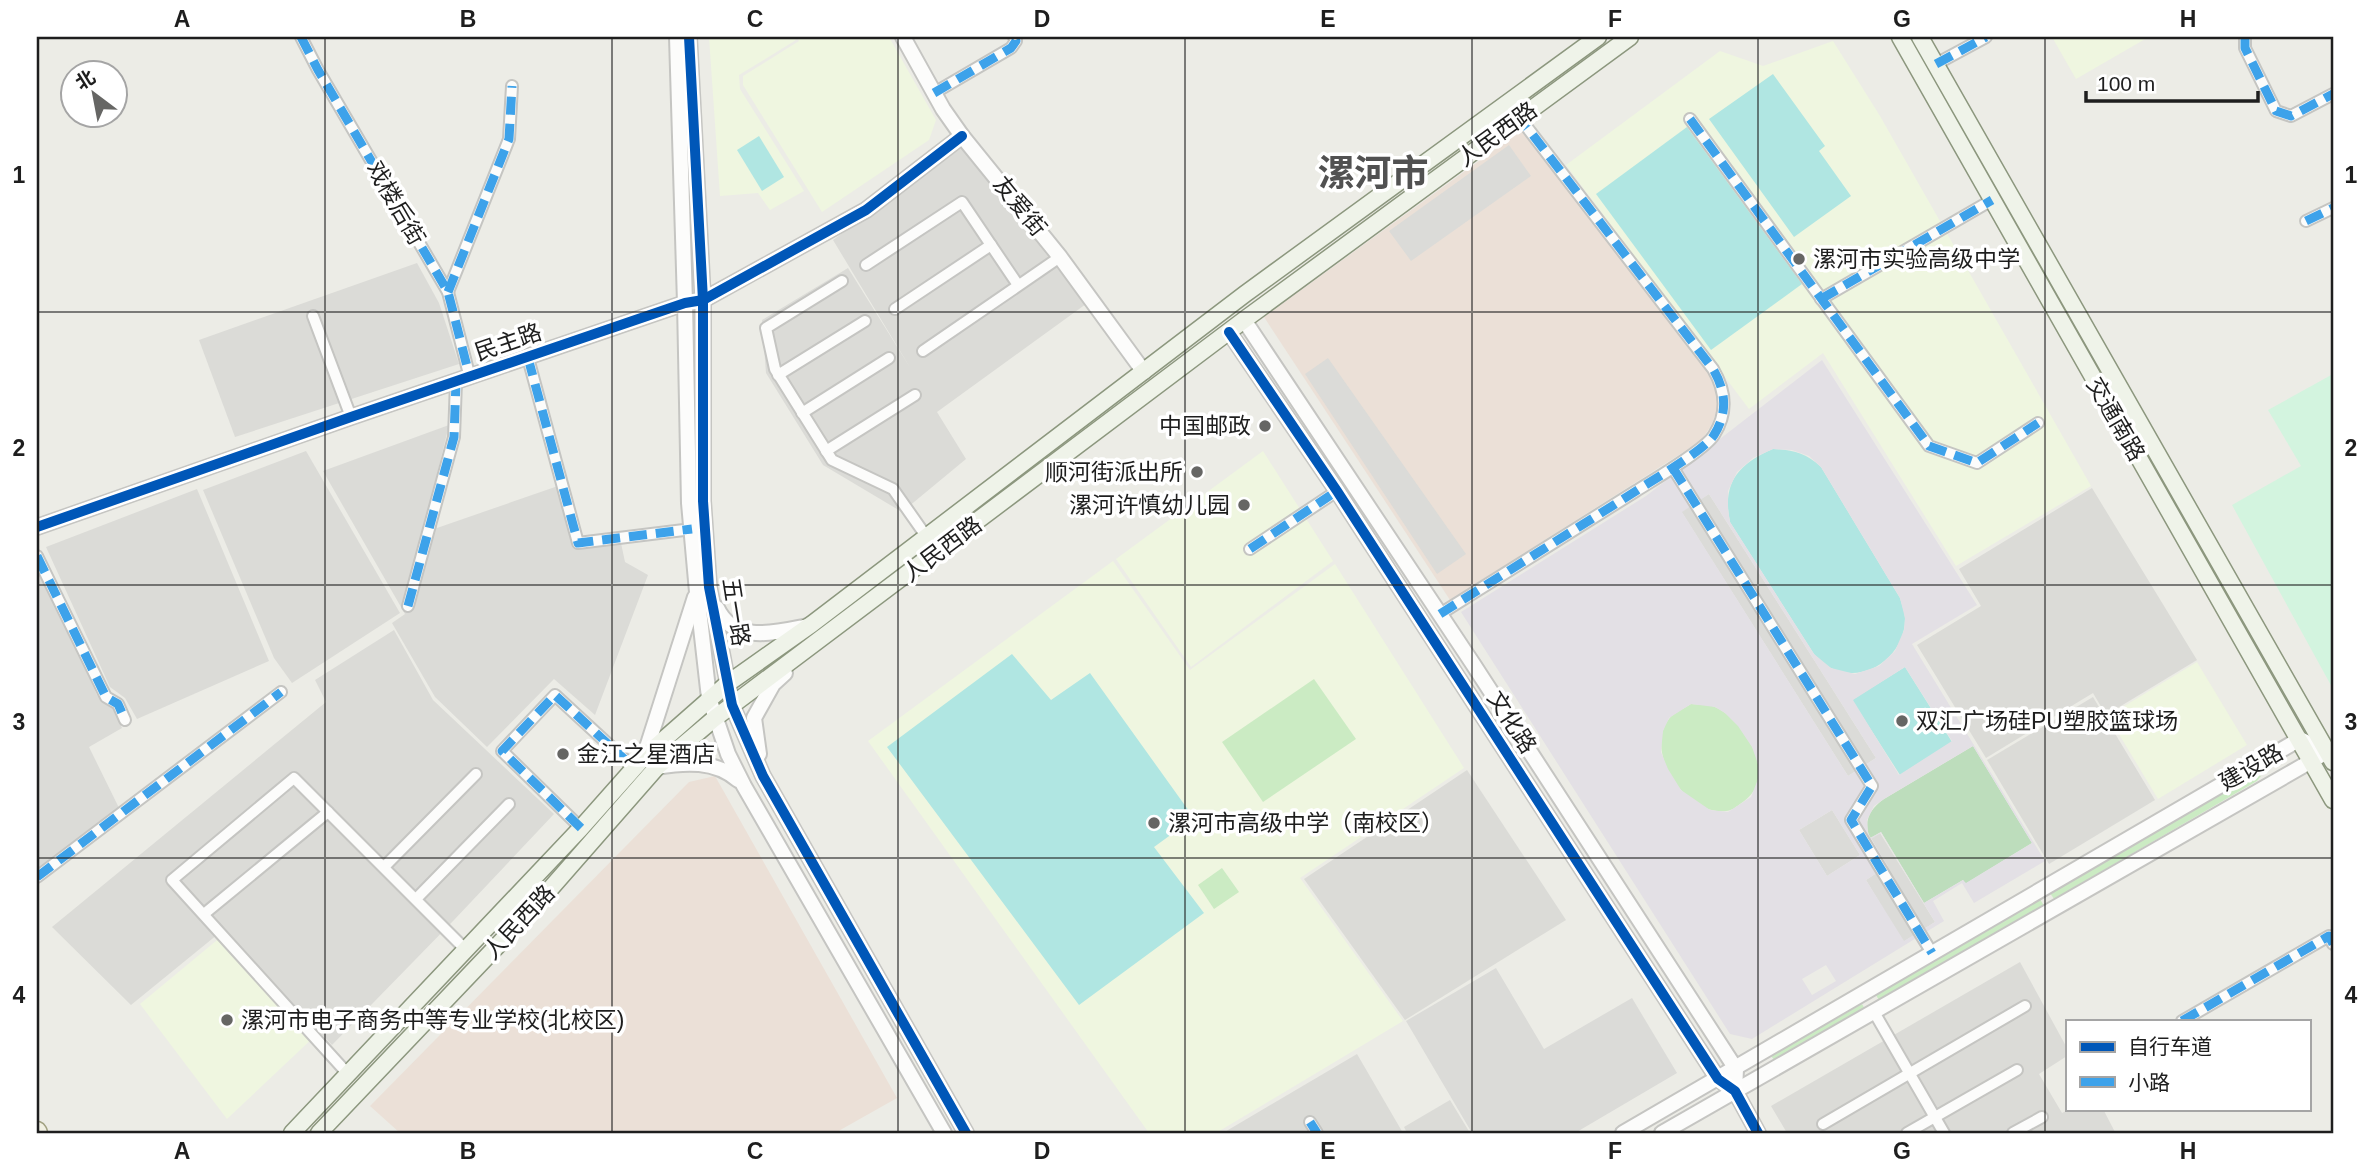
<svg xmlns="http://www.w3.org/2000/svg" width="2370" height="1170" viewBox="0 0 2370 1170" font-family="Helvetica,'Noto Sans SC',sans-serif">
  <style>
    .residential { fill: #dbdbd7 }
    .commercial { fill: #ebe0d7 }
    .education { fill: #eff6e0 }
    .grass { fill: #cbebc3 }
    .forest { fill: #bdddbc }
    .park { fill: #d3f4df }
    .pitch { fill: #b0e6e2 }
    .parking { fill: #dbdbd8 }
    .plaza { fill: #e3e0e5; fill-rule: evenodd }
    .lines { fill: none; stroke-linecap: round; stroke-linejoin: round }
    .minor-casing { stroke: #c5c5c2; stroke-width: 14 }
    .tertiary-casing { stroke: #c5c5c2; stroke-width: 18 }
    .secondary-casing { stroke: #8c977e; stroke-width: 19 }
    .primary-casing { stroke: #a2a282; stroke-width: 21 }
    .minor { stroke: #fcfcfb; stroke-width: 10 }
    .tertiary { stroke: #fcfcfb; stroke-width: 14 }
    .secondary { stroke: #eff3e9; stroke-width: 16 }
    .primary { stroke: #f1f0e3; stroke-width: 18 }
    .quiet { stroke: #3da2ea; stroke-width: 9; stroke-dasharray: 18 9; stroke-linecap: butt }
    .cycleway-casing { stroke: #fff; stroke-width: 15 }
    .cycleway { stroke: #0057b8; stroke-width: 10 }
    .grid { fill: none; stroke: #1e1e1e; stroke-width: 2; stroke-opacity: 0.55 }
    .poi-dot { fill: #666664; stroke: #fff; stroke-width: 2.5 }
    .labels { text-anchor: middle; stroke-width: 7; stroke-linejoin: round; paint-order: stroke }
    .street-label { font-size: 23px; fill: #1e1e1e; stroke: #fff }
    .poi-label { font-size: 23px; fill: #1e1e1e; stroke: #fff; text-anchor: start }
    .town-label { font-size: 37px; font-weight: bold; fill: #515151; stroke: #fff }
    .neatline { fill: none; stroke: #1e1e1e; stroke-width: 2.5 }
    .grid-label { font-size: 23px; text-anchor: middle; font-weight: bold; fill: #1e1e1e }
  </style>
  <rect width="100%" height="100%" fill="#ecece6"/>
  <g class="residential">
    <polygon points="961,148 1086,304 937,412 966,459 902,512 823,465 766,373 762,320 848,268 911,369 833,240"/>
    <polygon points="417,263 439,303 459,364 235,437 199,340"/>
    <polygon points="449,425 430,503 437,528 558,486 575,548 621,543 625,562 648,575 595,715 554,679 487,747 435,697 392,623 405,614 323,471"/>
    <polygon points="306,451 400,613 292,683 274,658 203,490"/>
    <polygon points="2092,488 2197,660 2106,715 2093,693 1986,758 1917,645 1981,606 1959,569"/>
    <polygon points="197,489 269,661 137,719 125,698 110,687 46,547"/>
    <polygon points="37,563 97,695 113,706 122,728 89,747 120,810 37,872"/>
    <polygon points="394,630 433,700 554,814 454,920 332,1045 223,930 131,1005 52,927 326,702 315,680"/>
    <polygon points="2093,697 2155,800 2049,864 1987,760"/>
    <polygon points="1467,770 1566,920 1405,1020 1304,879"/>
    <polygon points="2020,962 2067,1048 2067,1056 2039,1074 2062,1113 2070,1109 2103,1109 2115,1132 1787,1133 1771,1106"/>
    <polygon points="1357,1054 1403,1133 1223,1133"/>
    <polygon points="1450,1100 1470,1133 1407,1133 1404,1127"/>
  </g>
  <g class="commercial">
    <polygon points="1523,129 1714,378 1718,393 1717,409 1712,424 1703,438 1693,446 1450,600 1264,317"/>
    <polygon points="715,776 897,1098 835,1133 400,1133 370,1106 689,782"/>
  </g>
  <g class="education">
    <polygon points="709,37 794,37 796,40 739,75 740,89 804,191 770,210 758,193 720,196"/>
    <polygon points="797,37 889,37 936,120 929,140 822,212 743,85 743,76 799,41"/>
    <polygon points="2052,37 2147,37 2147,38 2076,79"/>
    <polygon points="1833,41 1880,116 2091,486 1956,566 1823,353 1749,409 1566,165 1720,51 1763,66"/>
    <polygon points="1263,451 1333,561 1191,667 1116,559"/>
    <polygon points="1113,561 1190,670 1335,564 1464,768 1300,878 1403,1021 1216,1133 1149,1133 868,741"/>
    <polygon points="2197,662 2247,745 2158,799 2108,716"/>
    <polygon points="222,936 316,1035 227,1119 140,1004"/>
  </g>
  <g class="grass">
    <polygon points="1314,679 1356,739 1263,802 1222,742"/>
    <path d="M 1691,704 C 1699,705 1710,704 1717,708 C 1739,719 1763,754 1758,779 C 1756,791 1749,798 1740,804 C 1736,807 1731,811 1726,811 C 1687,816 1643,753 1669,719 C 1673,713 1684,709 1691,704 Z"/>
    <polygon points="2254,775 2261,776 2257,781 2054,899 2050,893"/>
    <polygon points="1222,868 1239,892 1214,909 1198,885"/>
    <polygon points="2040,899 2044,906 1880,1002 1876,995"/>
    <polygon points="1862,1004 1865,1009 1775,1061 1771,1056"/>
  </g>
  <path class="forest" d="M 1973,746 L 2032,843 L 1965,884 L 1963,880 L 1924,903 L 1881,832 L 1870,838 C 1863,821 1870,809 1884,799 Z"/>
  <polygon class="park" points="2333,374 2333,689 2232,505 2301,466 2268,410"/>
  <g class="pitch">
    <polygon points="1773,74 1825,146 1819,151 1851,196 1794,237 1709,119"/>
    <polygon points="1687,127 1802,284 1711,350 1596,194"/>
    <polygon points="759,136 784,177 762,191 737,150"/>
    <path d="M 1773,449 C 1793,450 1806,453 1821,467 L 1900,598 C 1902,605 1905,613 1905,619 C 1905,656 1865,685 1831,668 C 1825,665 1819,659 1814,654 L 1730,522 C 1722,483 1738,464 1773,449 Z"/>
    <polygon points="1012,654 1051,700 1090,673 1194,818 1154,847 1204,913 1079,1005 887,747"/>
    <polygon points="1905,667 1952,742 1900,775 1852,700"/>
  </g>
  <g class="parking">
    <polygon points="1509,145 1531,176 1411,261 1389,231"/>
    <polygon points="1328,358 1466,554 1437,574 1305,374"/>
    <polygon points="1709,494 1876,758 1848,776 1681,511"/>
    <polygon points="1832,810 1860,855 1827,876 1799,830"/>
    <polygon points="1880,833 1935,922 1903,942 1866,880 1887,866 1871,838"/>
    <polygon points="1496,968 1544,1049 1632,998 1677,1073 1575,1133 1472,1133 1406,1021"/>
  </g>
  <path class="plaza" d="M 1822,360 L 1977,605 L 1912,644 L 2045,861 L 1974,903 L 1962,883 L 1933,901 L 1944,921 L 1752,1039 L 1730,1034 L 1461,612 L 1646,496 ZM 1773,449 L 1792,450 L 1809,456 L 1821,467 L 1900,598 L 1905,618 L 1904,630 L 1895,651 L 1879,666 L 1855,674 L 1831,668 L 1814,654 L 1730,522 L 1728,509 L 1728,491 L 1737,472 L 1753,458 ZM 1709,494 L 1876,758 L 1848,776 L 1682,512 ZM 1905,667 L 1952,741 L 1899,775 L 1853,700 ZM 1691,704 L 1715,707 L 1725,713 L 1738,726 L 1752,747 L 1758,764 L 1758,779 L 1751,797 L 1728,812 L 1710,810 L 1681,790 L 1668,769 L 1661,752 L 1663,731 L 1669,718 ZM 1973,746 L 2032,843 L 1966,883 L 1963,880 L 1924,903 L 1881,832 L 1871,838 L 1868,833 L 1867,820 L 1874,806 L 1884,799 ZM 1832,810 L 1860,855 L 1827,876 L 1799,830 ZM 1881,833 L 1935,922 L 1904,941 L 1866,880 L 1888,866 L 1871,839 ZM 1826,965 L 1836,981 L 1812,995 L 1802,979 Z"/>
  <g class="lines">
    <g class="minor-casing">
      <g id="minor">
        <polyline points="301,37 318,70 448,292 470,378"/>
        <polyline points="2245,37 2245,48 2276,111 2291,116 2333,94"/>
        <polyline points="1936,64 1986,37"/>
        <polyline points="934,93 1011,48 1016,41 1014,37"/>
        <polyline points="1690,119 1929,446 1977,463 2038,423"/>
        <polyline points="2306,221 2333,208"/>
        <polyline points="866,265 962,202 1018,285"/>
        <polyline points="842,281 766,328 775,369 832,460 893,489 926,536"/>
        <polyline points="448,292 509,139 512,86"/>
        <polyline points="1821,299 1992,200"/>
        <polyline points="895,309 991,245"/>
        <polyline points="313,316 351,417"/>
        <polyline points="923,351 1060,257"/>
        <polyline points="528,358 578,543 692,529"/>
        <polyline points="778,375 865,321"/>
        <polyline points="802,413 889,358"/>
        <polyline points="826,451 915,395"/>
        <polyline points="1673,468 1872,786 1851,820 1932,953"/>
        <polyline points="1250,549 1337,491"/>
        <polyline points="37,556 106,697 118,704 125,720"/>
        <polyline points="408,606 454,437 456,382"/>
        <path d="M 1440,614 C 1505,573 1571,532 1636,491 C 1653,480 1705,450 1714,435 C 1728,413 1726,391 1713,369 L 1519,117"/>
        <polyline points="581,828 502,751 555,695 634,768"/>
        <polyline points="384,867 476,774"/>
        <polyline points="37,877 281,692"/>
        <polyline points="416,899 509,804"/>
        <polyline points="204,914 328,812"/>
        <polyline points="1874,1012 1944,1133"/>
        <polyline points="2182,1021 2329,936 2333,944"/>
        <polyline points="347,1073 172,880 294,778 465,949"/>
        <polyline points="1310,1122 1317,1133"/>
        <polyline points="1823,1124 2025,1006"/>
        <polyline points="1907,1133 2017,1070"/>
        <polyline points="2013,1133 2042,1117"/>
      </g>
    </g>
    <g class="tertiary-casing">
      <g id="tertiary">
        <polyline points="677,37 685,303 689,503 697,592 709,698 728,754 744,786 944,1133"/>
        <polyline points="689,37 703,300 703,501 709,587 732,705 763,776 966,1133"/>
        <polyline points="903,37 943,109 962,136 1060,257 1144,372"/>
        <polyline points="1244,320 1473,664 1736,1069 1735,1091"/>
        <polyline points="1229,332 1337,491 1718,1079 1735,1091 1758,1133"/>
        <polyline points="37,527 351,417 685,303 703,300 866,210 962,136"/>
        <path d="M 717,608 C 734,645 777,632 808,626"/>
        <polyline points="759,754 754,718 773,684 785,673"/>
        <polyline points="644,757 695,597"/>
        <path d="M 657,767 C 685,762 715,760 738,780"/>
        <polyline points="1623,1133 2300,739 2327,752"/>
        <polyline points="1662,1133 2320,756"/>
      </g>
    </g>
    <g class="secondary-casing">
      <g id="secondary">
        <polyline points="1900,37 2333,800"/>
        <polyline points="1920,37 2333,762"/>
        <polyline points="292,1133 581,828 644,757 727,684 812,624 1245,294 1598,37"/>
        <polyline points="319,1133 537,904 657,767 715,718 1244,320 1630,37"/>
      </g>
    </g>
    <g class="primary-casing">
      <polyline id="primary" points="37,1131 38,1133"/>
    </g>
    <use href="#minor" class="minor"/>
    <use href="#tertiary" class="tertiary"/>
    <use href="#secondary" class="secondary"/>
    <use href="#primary" class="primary"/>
    <g class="quiet">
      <polyline points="301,37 318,70 448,292 470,378"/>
      <polyline points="2245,37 2245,48 2276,111 2291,116 2333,94"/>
      <polyline points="1936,64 1986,37"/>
      <polyline points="934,93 1011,48 1016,41 1014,37"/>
      <polyline points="1690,119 1929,446 1977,463 2038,423"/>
      <polyline points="2306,221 2333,208"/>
      <polyline points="448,292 509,139 512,86"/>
      <polyline points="1821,299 1992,200"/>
      <polyline points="528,358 578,543 692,529"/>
      <polyline points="1673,468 1872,786 1851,820 1932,953"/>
      <polyline points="1250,549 1337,491"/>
      <polyline points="37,556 106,697 118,704 125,720"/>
      <polyline points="408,606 454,437 456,382"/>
      <path d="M 1440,614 C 1505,573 1571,532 1636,491 C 1653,480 1705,450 1714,435 C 1728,413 1726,391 1713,369 L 1519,117"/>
      <polyline points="581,828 502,751 555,695 634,768"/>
      <polyline points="37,877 281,692"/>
      <polyline points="2182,1021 2329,936 2333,944"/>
      <polyline points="1310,1122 1317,1133"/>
    </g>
    <g class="cycleway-casing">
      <g id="cycleway">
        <polyline points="689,37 703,300 703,501 709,587 732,705 763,776 966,1133"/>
        <polyline points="1229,332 1337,491 1718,1079 1735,1091 1758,1133"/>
        <polyline points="37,527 351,417 685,303 703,300 866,210 962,136"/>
      </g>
    </g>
    <use href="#cycleway" class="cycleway"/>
  </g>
  <path class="grid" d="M 325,37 L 325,1133M 612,37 L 612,1133M 898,37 L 898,1133M 1185,37 L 1185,1133M 1472,37 L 1472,1133M 1758,37 L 1758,1133M 2045,37 L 2045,1133M 37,312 L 2333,312M 37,585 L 2333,585M 37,858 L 2333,858"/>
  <g class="poi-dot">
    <circle cx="1799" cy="259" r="7"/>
    <circle cx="1265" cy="426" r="7"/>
    <circle cx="1197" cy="472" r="7"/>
    <circle cx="1244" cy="505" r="7"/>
    <circle cx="1902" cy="721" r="7"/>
    <circle cx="563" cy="754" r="7"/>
    <circle cx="1154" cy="823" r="7"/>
    <circle cx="227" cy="1020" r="7"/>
  </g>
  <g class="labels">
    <g class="street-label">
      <text transform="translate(1497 134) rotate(-36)" y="8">人民西路</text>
      <text transform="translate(396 203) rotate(60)" y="8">戏楼后街</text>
      <text transform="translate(1020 206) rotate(51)" y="8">友爱街</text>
      <text transform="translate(508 342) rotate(-19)" y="8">民主路</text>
      <text transform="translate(2116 419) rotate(60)" y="8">交通南路</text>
      <text transform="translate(942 549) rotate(-37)" y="8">人民西路</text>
      <text transform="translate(736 612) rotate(81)" y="8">五一路</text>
      <text transform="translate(1512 722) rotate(57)" y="8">文化路</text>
      <text transform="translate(2251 767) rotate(-30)" y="8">建设路</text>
      <text transform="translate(519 922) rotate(-47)" y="8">人民西路</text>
    </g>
    <g class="poi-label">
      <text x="1813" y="267">漯河市实验高级中学</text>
      <text x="1251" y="434" text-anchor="end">中国邮政</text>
      <text x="1183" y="480" text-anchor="end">顺河街派出所</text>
      <text x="1230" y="513" text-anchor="end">漯河许慎幼儿园</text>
      <text x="1916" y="729">双汇广场硅PU塑胶篮球场</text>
      <text x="577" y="762">金江之星酒店</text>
      <text x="1168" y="831">漯河市高级中学（南校区）</text>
      <text x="241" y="1028">漯河市电子商务中等专业学校(北校区)</text>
    </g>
    <g class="town-label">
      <text x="1373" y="186">漯河市</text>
    </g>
  </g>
  <rect width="2370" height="1170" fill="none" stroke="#ffffff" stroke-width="77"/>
  <rect x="2066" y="1020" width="245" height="91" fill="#ffffff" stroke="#a5a5a5" stroke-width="2"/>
  <rect x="2080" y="1042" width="35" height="10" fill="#0057b8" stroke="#a5a5a5" stroke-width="2"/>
  <text x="2128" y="1054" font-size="21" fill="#1e1e1e">自行车道</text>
  <rect x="2080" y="1077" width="35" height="10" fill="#3da2ea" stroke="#a5a5a5" stroke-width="2"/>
  <text x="2128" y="1090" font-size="21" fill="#1e1e1e">小路</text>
  <g transform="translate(94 94) rotate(328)"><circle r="33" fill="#ffffff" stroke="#a5a5a5" stroke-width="2"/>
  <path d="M0-5L12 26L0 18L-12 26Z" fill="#666664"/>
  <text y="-10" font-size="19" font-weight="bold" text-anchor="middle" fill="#1e1e1e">北</text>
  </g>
  <path d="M2086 91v10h172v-10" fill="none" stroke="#1e1e1e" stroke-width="3.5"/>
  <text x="2097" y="91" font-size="21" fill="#1e1e1e" stroke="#ffffff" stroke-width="5" paint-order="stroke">100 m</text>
  <rect x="38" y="38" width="2294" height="1094" class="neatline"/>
  <g class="grid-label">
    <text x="182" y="27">A</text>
    <text x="468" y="27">B</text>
    <text x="755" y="27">C</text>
    <text x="1042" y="27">D</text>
    <text x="1328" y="27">E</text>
    <text x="1615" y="27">F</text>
    <text x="1902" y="27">G</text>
    <text x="2188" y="27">H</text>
    <text x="19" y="183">1</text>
    <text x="2351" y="183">1</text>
    <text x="19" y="456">2</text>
    <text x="2351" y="456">2</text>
    <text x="19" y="730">3</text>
    <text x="2351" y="730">3</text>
    <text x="19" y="1003">4</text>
    <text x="2351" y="1003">4</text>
    <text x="182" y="1159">A</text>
    <text x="468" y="1159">B</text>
    <text x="755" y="1159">C</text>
    <text x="1042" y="1159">D</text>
    <text x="1328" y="1159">E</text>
    <text x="1615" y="1159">F</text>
    <text x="1902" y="1159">G</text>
    <text x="2188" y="1159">H</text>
  </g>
</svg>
